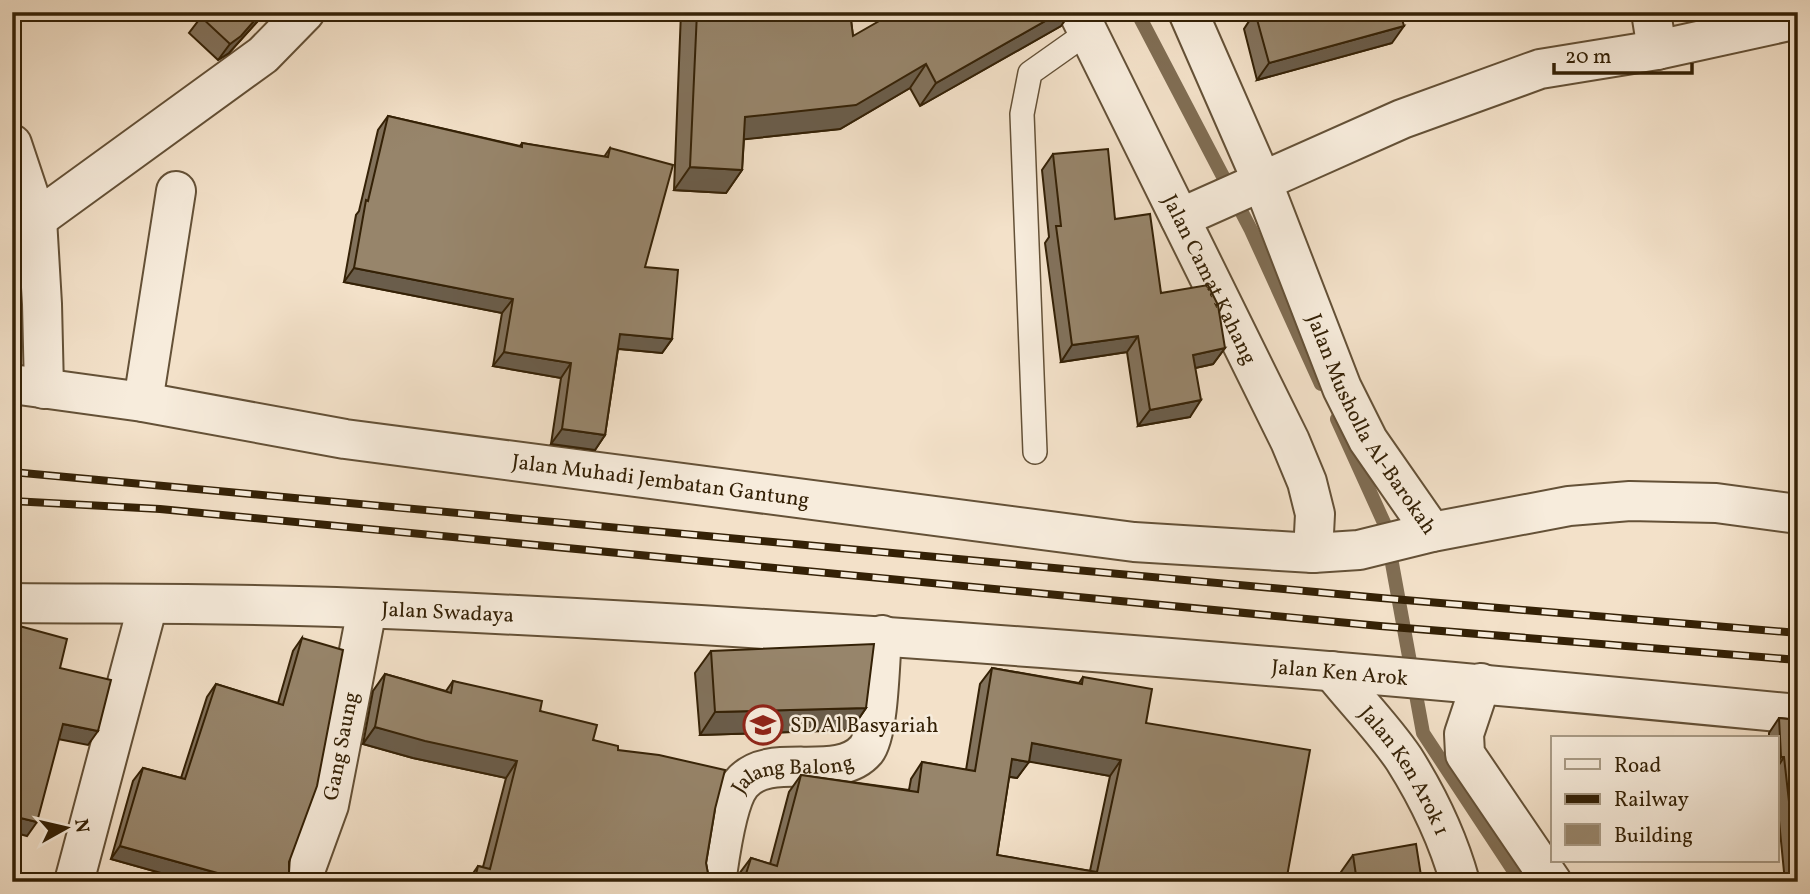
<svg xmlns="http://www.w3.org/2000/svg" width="1810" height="894" viewBox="0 0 1810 894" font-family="Vollkorn,serif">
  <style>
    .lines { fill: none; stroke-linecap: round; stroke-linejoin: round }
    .stream { stroke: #806d53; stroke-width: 14 }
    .lane-casing { stroke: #645137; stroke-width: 26 }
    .street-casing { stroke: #645137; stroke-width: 42 }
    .lane { stroke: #f7ecdc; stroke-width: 23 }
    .street { stroke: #f7ecdc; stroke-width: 38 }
    .rail-casing { stroke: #342106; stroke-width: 8 }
    .rail { stroke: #f7ecdc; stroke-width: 5; stroke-dasharray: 16; stroke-linecap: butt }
    .wall { fill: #82725c; stroke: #342106; stroke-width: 2; fill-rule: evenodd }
    .shaded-wall { fill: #6a5d4b; stroke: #342106; stroke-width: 2 }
    .building { fill: #97856b; stroke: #342106; stroke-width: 2; fill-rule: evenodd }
    .labels { text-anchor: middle; stroke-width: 5; stroke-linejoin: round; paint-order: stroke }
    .street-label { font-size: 21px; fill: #342106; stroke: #f7ecdc }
    .poi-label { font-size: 21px; fill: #342106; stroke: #f7ecdc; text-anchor: start }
  </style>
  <rect width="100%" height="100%" fill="#f3e1c9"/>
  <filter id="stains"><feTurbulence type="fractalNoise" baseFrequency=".00286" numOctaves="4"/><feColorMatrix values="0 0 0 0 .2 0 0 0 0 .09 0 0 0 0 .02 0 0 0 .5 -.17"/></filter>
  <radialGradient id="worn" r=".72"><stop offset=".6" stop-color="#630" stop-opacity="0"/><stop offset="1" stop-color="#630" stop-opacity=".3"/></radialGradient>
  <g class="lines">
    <g class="stream">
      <polyline points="1137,12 1251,230 1321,384"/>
      <polyline points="1337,419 1385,525 1423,733 1521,882"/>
    </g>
    <g class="lane-casing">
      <polyline id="lane" points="1035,452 1022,114 1030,73 1088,32"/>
    </g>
    <g class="street-casing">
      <g id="street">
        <path id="s1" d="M 1078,12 L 1290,441 L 1307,482 L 1315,514 L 1313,553"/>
        <path id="s2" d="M 1188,12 L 1262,181 L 1342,388 L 1368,440 L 1432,532"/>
        <polyline points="1651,12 1657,50"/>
        <polyline points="12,144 37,219 42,304 44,389"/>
        <polyline points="1180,218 1402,119 1540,69 1657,50 1798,19"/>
        <polyline points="37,219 263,55 305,12"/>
        <path id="s3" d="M 12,384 L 143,402 L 345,439 L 1134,542 L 1313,553 L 1359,550 L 1432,532 L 1569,506 L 1630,501 L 1716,503 L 1798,514"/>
        <polyline points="143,402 176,191"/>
        <path id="s4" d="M 12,603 C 120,604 228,603 336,607 C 824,626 1312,667 1798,714"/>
        <path id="s5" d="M 1332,671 C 1355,700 1383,728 1404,759 C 1428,797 1448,839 1460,882"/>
        <polyline points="1481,683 1464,734 1465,754 1552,882"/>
        <polyline points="74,882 148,604"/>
        <path id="s6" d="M 301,882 L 329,805 L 367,609"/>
        <path id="s7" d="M 716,882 C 720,857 726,803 741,784 C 769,749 837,784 866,750 C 879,734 880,659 882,635"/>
      </g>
    </g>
    <use href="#lane" class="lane"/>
    <use href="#street" class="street"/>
    <g class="rail-casing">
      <g id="rail">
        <polyline points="12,472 1381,598 1798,633"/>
        <polyline points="12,501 160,509 1380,626 1798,660"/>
      </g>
    </g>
    <use href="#rail" class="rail"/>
  </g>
  <g class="wall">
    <polygon points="205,12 266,12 229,53 218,60 189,33"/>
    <polygon points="681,12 850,12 853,36 1061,26 920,106 910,88 840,129 744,139 742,170 726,193 674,190"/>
    <polygon points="1255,12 1392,43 1257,80 1244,29"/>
    <polygon points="388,116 520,146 522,143 604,157 610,148 645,267 672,339 662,353 618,349 605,435 595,450 551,444 561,378 493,366 502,313 344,282 356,215 359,211 378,130"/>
    <polygon points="1053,154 1115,219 1161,293 1225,348 1213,364 1195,368 1190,417 1138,426 1127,352 1061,362 1045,243 1049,237 1042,170"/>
    <polygon points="302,638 289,873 294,882 193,882 111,859 133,781 143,768 181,778 207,697 216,684 278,703 293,651"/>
    <polygon points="711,651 866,708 851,730 700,735 695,673"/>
    <path d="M 992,668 L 1079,683 L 1083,677 L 1146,723 L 1286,882 L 737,882 L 739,874 L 751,858 L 770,864 L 789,792 L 801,775 L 909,790 L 911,779 L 922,762 L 966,770 L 980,684 ZM 1029,761 L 1110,776 L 1090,871 L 997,855 L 1009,777 L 1017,778 Z"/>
    <polygon points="385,674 446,691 453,681 540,711 593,740 618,750 715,809 706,863 708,874 713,882 467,882 478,866 483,867 506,778 413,758 363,744 373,691"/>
    <polygon points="1779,718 1798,720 1798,882 1785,882 1777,800 1777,738 1769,738 1769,733"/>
    <polygon points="1353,855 1422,882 1343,882 1341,872"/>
  </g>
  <g class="shaded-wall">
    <polygon points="262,12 266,12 229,53 218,60 230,44"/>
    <polygon points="1061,12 1071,12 1061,26 920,106 936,83"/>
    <polygon points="1404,26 1392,43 1257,80 1269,63"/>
    <polygon points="926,64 910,88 840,129 728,141 745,117"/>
    <polygon points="690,167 742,170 726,193 674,190"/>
    <polygon points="354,268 513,299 502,313 344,282"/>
    <polygon points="620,334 672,339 662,353 610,348"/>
    <polygon points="1138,336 1127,352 1061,362 1072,345"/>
    <polygon points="1225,348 1213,364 1182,371 1193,355"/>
    <polygon points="504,352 571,363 561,378 493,366"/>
    <polygon points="1201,400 1190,417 1138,426 1150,410"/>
    <polygon points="562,429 605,435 595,450 551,444"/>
    <polygon points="866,708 851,730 700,735 715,712"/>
    <polygon points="63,724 98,731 88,745 53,738"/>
    <polygon points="375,727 517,761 506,778 413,758 363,744"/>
    <polygon points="1032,743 1121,760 1110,776 1020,760"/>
    <polygon points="1781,757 1784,757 1777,768 1777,764"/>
    <polygon points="1012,759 1029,762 1017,778 1000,775"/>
    <polygon points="12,816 37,822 27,836 12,832"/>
    <polygon points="120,846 250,882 193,882 111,859"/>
  </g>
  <g class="building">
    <polygon points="205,12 262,12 241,36 230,44 201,17"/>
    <polygon points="697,12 850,12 853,36 895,12 1061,12 936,83 926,64 856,105 745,117 742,170 690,167"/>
    <polygon points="1255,12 1400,12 1404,26 1269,63"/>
    <polygon points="388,116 522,147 522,143 608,157 610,148 673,165 645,267 678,270 672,339 620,334 605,435 562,429 571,363 504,352 513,299 354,268 366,200 368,201"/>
    <polygon points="1108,149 1115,219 1150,214 1161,293 1208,285 1218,305 1225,348 1193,355 1201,400 1150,410 1138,336 1072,345 1056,226 1061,226 1053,154"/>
    <polygon points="12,624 67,639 60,668 111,680 98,731 63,724 37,822 12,816"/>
    <polygon points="302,638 343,650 317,786 289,862 289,873 294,882 250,882 120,846 143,768 185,779 216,684 283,705"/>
    <polygon points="874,644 866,708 715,712 711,651"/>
    <path d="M 992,668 L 1082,684 L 1083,677 L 1152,689 L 1146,723 L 1310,750 L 1286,882 L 741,882 L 744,880 L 751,858 L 777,866 L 801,775 L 918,792 L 922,762 L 975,771 ZM 1032,743 L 1121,760 L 1097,872 L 997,855 L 1012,759 L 1029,762 Z"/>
    <polygon points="385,674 451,693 453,681 542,701 540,711 597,725 593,740 618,746 618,750 659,755 725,770 715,809 706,863 708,874 713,882 474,882 478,866 490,869 517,761 425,741 375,727"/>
    <polygon points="1779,718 1798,720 1798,882 1784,757 1781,757"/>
    <polygon points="1416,844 1422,882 1357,882 1353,855"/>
    <polygon points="12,870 29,876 27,882 12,882"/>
  </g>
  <defs>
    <g id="school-ring" transform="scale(2.0125)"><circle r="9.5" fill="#f7ecdc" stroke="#8f2418" stroke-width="1.5"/><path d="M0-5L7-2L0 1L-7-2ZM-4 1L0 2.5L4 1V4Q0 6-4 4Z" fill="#8f2418"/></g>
  </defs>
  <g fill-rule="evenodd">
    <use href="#school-ring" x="763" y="725"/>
  </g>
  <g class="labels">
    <g class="street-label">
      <text dy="7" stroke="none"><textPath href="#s1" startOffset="298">Jalan Camat Kahang</textPath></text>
      <text dy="7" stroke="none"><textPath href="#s2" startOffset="452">Jalan Musholla Al-Barokah</textPath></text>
      <text dy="7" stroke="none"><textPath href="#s3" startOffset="656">Jalan Muhadi Jembatan Gantung</textPath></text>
      <text dy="7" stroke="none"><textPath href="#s4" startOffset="436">Jalan Swadaya</textPath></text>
      <text dy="7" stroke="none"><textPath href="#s4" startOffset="1330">Jalan Ken Arok</textPath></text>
      <text dy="7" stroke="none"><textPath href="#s6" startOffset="142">Gang Saung</textPath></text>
      <text dy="7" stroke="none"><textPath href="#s5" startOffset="124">Jalan Ken Arok 1</textPath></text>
      <text dy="7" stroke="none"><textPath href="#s7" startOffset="156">Jalang Balong</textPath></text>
    </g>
    <g class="poi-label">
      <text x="790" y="732">SD Al Basyariah</text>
    </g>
  </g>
  <rect width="1810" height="894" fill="none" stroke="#f3e1c9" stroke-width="42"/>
  <rect x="14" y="14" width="1782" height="866" fill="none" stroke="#342106" stroke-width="3.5"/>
  <rect x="21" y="21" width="1768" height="852" fill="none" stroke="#342106" stroke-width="2"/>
  <rect x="1551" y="736" width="228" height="126" fill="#f7ecdc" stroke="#a99b86" stroke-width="2"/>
  <rect x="1565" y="759" width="35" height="10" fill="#f7ecdc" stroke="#a99b86" stroke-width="2"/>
  <text x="1614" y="772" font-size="21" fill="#342106">Road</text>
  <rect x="1565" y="794" width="35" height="10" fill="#342106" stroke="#a99b86" stroke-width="2"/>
  <text x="1614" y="806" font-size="21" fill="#342106">Railway</text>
  <rect x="1565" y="824" width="35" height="21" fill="#97856b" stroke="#a99b86" stroke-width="2"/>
  <text x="1614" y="842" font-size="21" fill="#342106">Building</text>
  <g transform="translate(66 828) rotate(82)" stroke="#f7ecdc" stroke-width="5" paint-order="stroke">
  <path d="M0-5L12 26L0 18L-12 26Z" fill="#342106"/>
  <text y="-10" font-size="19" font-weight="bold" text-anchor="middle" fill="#342106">N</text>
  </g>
  <path d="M1554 63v10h138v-10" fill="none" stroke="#342106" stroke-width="3.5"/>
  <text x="1565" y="63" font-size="21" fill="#342106" stroke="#f7ecdc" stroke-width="5" paint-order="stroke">20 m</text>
  <rect width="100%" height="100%" filter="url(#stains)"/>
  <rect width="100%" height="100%" fill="url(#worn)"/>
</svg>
